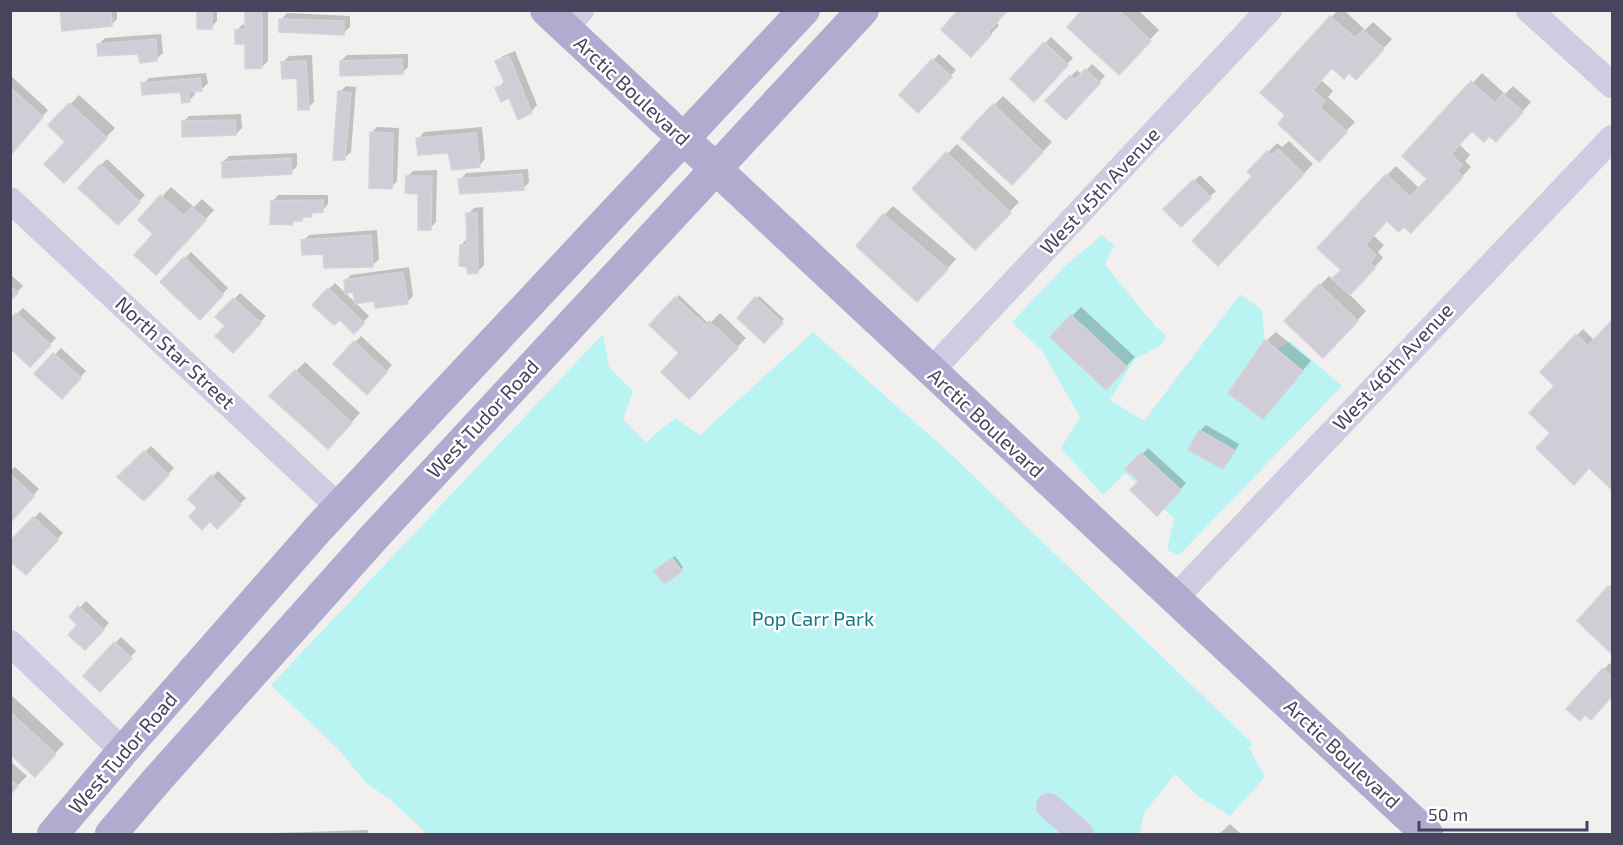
<svg xmlns="http://www.w3.org/2000/svg" width="1623" height="845" viewBox="0 0 1623 845" font-family="'Exo 2',sans-serif">
  <style>
    .green { fill: #b9f3f2 }
    .shadow { fill: #0003 }
    .building { fill: #d0cdd7; stroke: #d5d2db; stroke-width: 1.5 }
    .lines { fill: none; stroke-linecap: round; stroke-linejoin: round }
    .minor { stroke: #cdcce0; stroke-width: 26 }
    .major { stroke: #afacd0; stroke-width: 32 }
    .labels { text-anchor: middle; stroke-width: 5; stroke-linejoin: round; paint-order: stroke }
    .street-label { font-size: 20px; fill: #47455e; stroke: #fff }
    .park-label { font-size: 20px; fill: #0f7b86; stroke: #fff }
  </style>
  <rect width="100%" height="100%" fill="#f2f0ef"/>
  <g class="green">
    <polygon points="1102,235 1114,245 1105,265 1156,327 1166,335 1161,345 1134,360 1110,400 1144,421 1240,294 1262,310 1265,340 1277,350 1290,341 1342,386 1179,555 1167,550 1174,518 1125,473 1103,495 1061,448 1080,417 1042,351 1012,322 1065,266"/>
    <polygon points="813,332 954,457 1253,744 1249,748 1265,777 1230,816 1198,796 1175,774 1144,813 1140,834 427,834 392,801 366,783 340,751 271,685 603,334 609,367 633,391 623,420 646,442 675,418 700,435"/>
  </g>
  <g class="shadow">
    <polygon points="62,10 117,10 117,19 111,25"/>
    <polygon points="199,10 217,10 217,21 211,27"/>
    <polygon points="246,10 268,10 268,61 262,67 246,42 236,31 242,25 246,24"/>
    <polygon points="1084,10 1138,10 1159,30 1119,72"/>
    <polygon points="1338,10 1344,10 1365,30 1373,22 1392,39 1365,69 1350,72 1333,66 1321,80 1333,91 1328,97 1355,122 1328,150 1263,93"/>
    <polygon points="287,13 350,16 350,27 343,33 281,20"/>
    <polygon points="996,22 999,25 981,46 943,30"/>
    <polygon points="161,34 163,53 156,59 140,53 99,44 105,38"/>
    <polygon points="1051,37 1073,58 1034,100 1012,79"/>
    <polygon points="515,51 537,105 531,112 496,89 505,81 496,62 503,56"/>
    <polygon points="408,54 408,67 402,73 341,61 347,55"/>
    <polygon points="939,54 956,70 918,111 901,95"/>
    <polygon points="312,55 314,102 308,108 298,77 283,62 289,56"/>
    <polygon points="1092,64 1105,76 1066,118 1047,101 1077,70 1082,75"/>
    <polygon points="206,73 208,83 202,89 195,90 195,94 189,101 182,91 143,84 149,78"/>
    <polygon points="1482,73 1505,94 1513,86 1531,102 1505,131 1490,134 1472,129 1459,144 1470,155 1465,161 1471,167 1420,222 1404,225 1387,220 1373,235 1384,245 1378,252 1383,258 1349,294 1366,311 1333,347 1320,285 1329,276 1334,280 1343,270 1387,175 1396,166 1420,189 1429,179 1404,156"/>
    <polygon points="10,75 48,110 10,154 10,131 14,127 10,124"/>
    <polygon points="346,86 356,87 351,152 344,158 340,92"/>
    <polygon points="79,95 115,128 73,172 68,142 51,125"/>
    <polygon points="1003,96 1052,142 1012,183 963,138"/>
    <polygon points="241,114 242,128 236,134 183,122 189,116"/>
    <polygon points="377,127 399,128 397,181 391,188 371,133"/>
    <polygon points="482,127 485,159 479,166 418,139 424,132"/>
    <polygon points="1289,141 1313,164 1227,254 1254,176 1268,152 1277,143 1282,147"/>
    <polygon points="957,144 1019,202 975,248 914,188"/>
    <polygon points="297,153 297,166 291,172 223,162 229,156"/>
    <polygon points="107,159 145,195 118,223 101,165"/>
    <polygon points="528,169 529,182 523,189 460,180 466,173"/>
    <polygon points="437,170 436,222 430,228 420,192 407,177 413,171"/>
    <polygon points="1200,175 1216,191 1181,225 1166,209"/>
    <polygon points="171,187 194,207 202,199 214,210 165,263 155,234 140,220"/>
    <polygon points="278,195 328,195 328,204 322,211 315,211 311,215 306,215 302,220 295,220 292,223 272,202"/>
    <polygon points="893,206 956,259 927,291 884,215"/>
    <polygon points="483,207 484,265 478,271 461,245 467,239 468,214 474,208"/>
    <polygon points="377,230 379,259 373,265 325,252 303,241 309,235"/>
    <polygon points="191,252 228,288 200,318 162,282"/>
    <polygon points="409,267 413,296 407,302 375,299 355,291 345,281 351,275"/>
    <polygon points="10,274 23,286 10,299"/>
    <polygon points="335,283 369,316 354,332 340,318 314,304"/>
    <polygon points="240,293 266,316 239,345 227,326 217,317"/>
    <polygon points="679,295 709,324 720,313 746,338 699,388 681,353 651,325"/>
    <polygon points="759,296 784,319 764,341 739,318"/>
    <polygon points="1081,307 1135,357 1115,378 1072,316"/>
    <polygon points="23,308 56,338 30,365 10,321"/>
    <polygon points="1612,322 1612,488 1552,433 1556,386 1542,372 1583,329 1595,341"/>
    <polygon points="1276,332 1311,361 1263,417 1230,393 1266,341"/>
    <polygon points="361,336 392,365 373,386 355,342"/>
    <polygon points="61,348 86,371 68,390 37,374"/>
    <polygon points="305,362 360,413 337,438 271,396"/>
    <polygon points="1206,425 1239,444 1229,461 1222,468 1200,431"/>
    <polygon points="151,446 174,468 144,499 119,477"/>
    <polygon points="1148,448 1186,483 1157,514 1141,481 1128,469"/>
    <polygon points="15,467 39,489 11,521 10,471"/>
    <polygon points="218,471 246,498 217,527 190,499"/>
    <polygon points="40,512 63,533 26,573 15,548 10,543"/>
    <polygon points="675,556 683,567 681,570 659,568"/>
    <polygon points="1612,584 1612,652 1579,621"/>
    <polygon points="86,601 109,623 85,648 79,625 71,617"/>
    <polygon points="121,637 136,651 100,690 85,676"/>
    <polygon points="1610,663 1612,665 1612,695 1597,712 1604,669"/>
    <polygon points="10,694 64,744 44,765 10,752"/>
    <polygon points="10,761 27,776 10,793"/>
    <polygon points="1230,824 1241,834 1219,834"/>
    <polygon points="368,830 368,834 247,834 248,834"/>
  </g>
  <g class="building">
    <polygon points="60,10 111,10 112,26 62,31"/>
    <rect x="197" y="10" width="15" height="19"/>
    <polygon points="245,10 262,10 262,68 245,69 245,44 235,44 235,30 245,29"/>
    <polygon points="958,10 1008,10 988,32 991,35 971,57 941,30"/>
    <polygon points="1082,10 1119,10 1151,41 1119,75 1067,27"/>
    <polygon points="1330,16 1355,38 1363,30 1384,49 1356,80 1349,73 1344,79 1332,68 1313,90 1325,101 1320,107 1347,132 1319,162 1278,124 1285,115 1260,93"/>
    <polygon points="279,19 344,21 344,35 279,32"/>
    <polygon points="156,39 157,61 140,63 138,54 98,56 97,44"/>
    <polygon points="1044,42 1068,65 1034,102 1010,79"/>
    <polygon points="509,56 532,113 518,120 509,98 501,102 495,88 505,84 495,61"/>
    <polygon points="402,59 403,74 340,76 340,61"/>
    <polygon points="932,59 952,77 918,113 899,95"/>
    <polygon points="306,61 309,110 298,110 297,78 282,79 281,62"/>
    <polygon points="1085,69 1100,83 1066,120 1045,101 1070,75 1075,80"/>
    <polygon points="200,78 202,91 189,92 190,102 182,103 180,92 142,95 141,83"/>
    <polygon points="1471,81 1495,103 1503,94 1523,112 1496,142 1489,136 1484,142 1472,131 1451,154 1462,165 1457,171 1463,177 1411,233 1404,227 1399,232 1387,221 1365,245 1376,255 1370,263 1375,268 1350,295 1332,279 1341,270 1317,248 1386,174 1410,197 1427,179 1402,156"/>
    <polygon points="10,87 43,117 10,156 12,127"/>
    <polygon points="338,91 351,93 345,160 333,160"/>
    <polygon points="69,103 107,138 64,183 44,164 65,142 48,125"/>
    <polygon points="993,104 1043,152 1012,185 961,138"/>
    <polygon points="235,120 236,135 182,137 182,121"/>
    <polygon points="370,132 393,133 392,189 369,188"/>
    <polygon points="476,133 480,167 452,170 448,153 418,155 416,138"/>
    <polygon points="1278,149 1304,174 1218,266 1192,241 1252,176 1247,172 1267,151 1272,156"/>
    <polygon points="946,152 1011,213 975,250 912,189"/>
    <polygon points="291,158 292,174 222,178 222,162"/>
    <polygon points="100,164 140,202 118,225 78,188"/>
    <polygon points="522,174 524,190 460,194 458,179"/>
    <polygon points="406,176 432,176 431,230 418,230 418,194 405,193"/>
    <polygon points="1193,180 1211,198 1181,227 1163,209"/>
    <polygon points="160,195 184,216 192,207 206,220 156,275 134,255 153,234 138,220"/>
    <polygon points="323,200 323,212 311,213 311,217 302,217 302,221 293,221 292,225 270,224 271,201"/>
    <polygon points="466,213 477,213 478,273 468,274 467,267 459,266 460,245 467,244"/>
    <polygon points="883,214 948,269 917,302 856,246"/>
    <polygon points="371,235 373,267 324,268 323,254 302,255 301,240"/>
    <polygon points="184,257 223,295 200,320 160,282"/>
    <polygon points="403,272 408,304 375,308 374,301 355,304 353,292 345,294 344,280"/>
    <polygon points="1319,284 1358,321 1323,358 1284,321"/>
    <polygon points="10,286 18,293 10,301"/>
    <polygon points="328,288 364,323 354,334 340,320 334,325 312,305"/>
    <polygon points="675,297 708,327 681,355 649,325"/>
    <polygon points="755,297 783,323 764,343 737,318"/>
    <polygon points="233,298 261,323 233,353 215,336 225,326 215,317"/>
    <polygon points="16,313 51,345 30,367 10,348 10,319"/>
    <polygon points="1071,315 1127,367 1106,390 1050,337"/>
    <polygon points="1612,320 1612,490 1589,468 1574,485 1536,448 1550,433 1529,413 1554,386 1540,372 1576,334 1588,346"/>
    <polygon points="709,321 738,348 689,399 661,372"/>
    <polygon points="1265,340 1303,371 1263,419 1228,393"/>
    <polygon points="354,341 387,372 367,395 333,364"/>
    <polygon points="53,353 81,378 62,399 34,374"/>
    <polygon points="295,370 352,423 328,449 269,396"/>
    <polygon points="1199,430 1234,450 1223,469 1188,450"/>
    <polygon points="144,451 169,475 144,501 117,477"/>
    <polygon points="1141,453 1181,490 1157,516 1130,490 1139,481 1125,469"/>
    <polygon points="10,474 34,496 10,523"/>
    <polygon points="211,475 241,505 217,529 210,521 202,530 189,517 197,508 188,499"/>
    <polygon points="33,517 58,540 26,575 10,561 10,551 13,548 10,546 10,541"/>
    <polygon points="672,558 682,571 665,584 654,571"/>
    <polygon points="1608,586 1612,590 1612,654 1577,621"/>
    <polygon points="78,606 104,630 85,650 68,635 77,625 69,617"/>
    <polygon points="114,642 132,658 100,692 83,676"/>
    <polygon points="1603,668 1612,677 1612,696 1591,720 1585,715 1580,721 1566,709"/>
    <polygon points="10,712 56,754 35,777 10,754"/>
    <polygon points="10,779 18,786 10,795"/>
  </g>
  <g class="lines">
    <g class="minor">
      <polyline points="1529,10 1612,85"/>
      <polyline points="565,28 581,10"/>
      <polyline points="10,200 339,507"/>
      <polyline points="931,371 1269,10"/>
      <polyline points="1175,598 1612,138"/>
      <polyline points="10,643 123,751"/>
      <polyline points="1049,806 1081,834"/>
    </g>
    <g class="major">
      <polyline points="546,10 1427,834"/>
      <polyline points="53,834 123,751 319,528 804,10"/>
      <polyline points="111,834 157,780 375,536 863,10"/>
    </g>
  </g>
  <g class="labels">
    <g class="street-label">
      <text transform="translate(632 91) rotate(43)" y="7">Arctic Boulevard</text>
      <text transform="translate(1100 191) rotate(-47)" y="7">West 45th Avenue</text>
      <text transform="translate(175 353) rotate(43)" y="7">North Star Street</text>
      <text transform="translate(1393 367) rotate(-47)" y="7">West 46th Avenue</text>
      <text transform="translate(483 419) rotate(-47)" y="7">West Tudor Road</text>
      <text transform="translate(986 423) rotate(43)" y="7">Arctic Boulevard</text>
      <text transform="translate(123 753) rotate(-49)" y="7">West Tudor Road</text>
      <text transform="translate(1342 754) rotate(43)" y="7">Arctic Boulevard</text>
    </g>
    <g class="park-label">
      <text x="813" y="626">Pop Carr Park</text>
    </g>
  </g>
  <rect width="1623" height="845" fill="none" stroke="#47455e" stroke-width="24"/>
  <path d="M1419 821v9h168v-9" fill="none" stroke="#47455e" stroke-width="3"/>
  <text x="1428" y="821" font-size="18" fill="#47455e" stroke="#ffffff" stroke-width="4.5" paint-order="stroke">50 m</text>
</svg>
